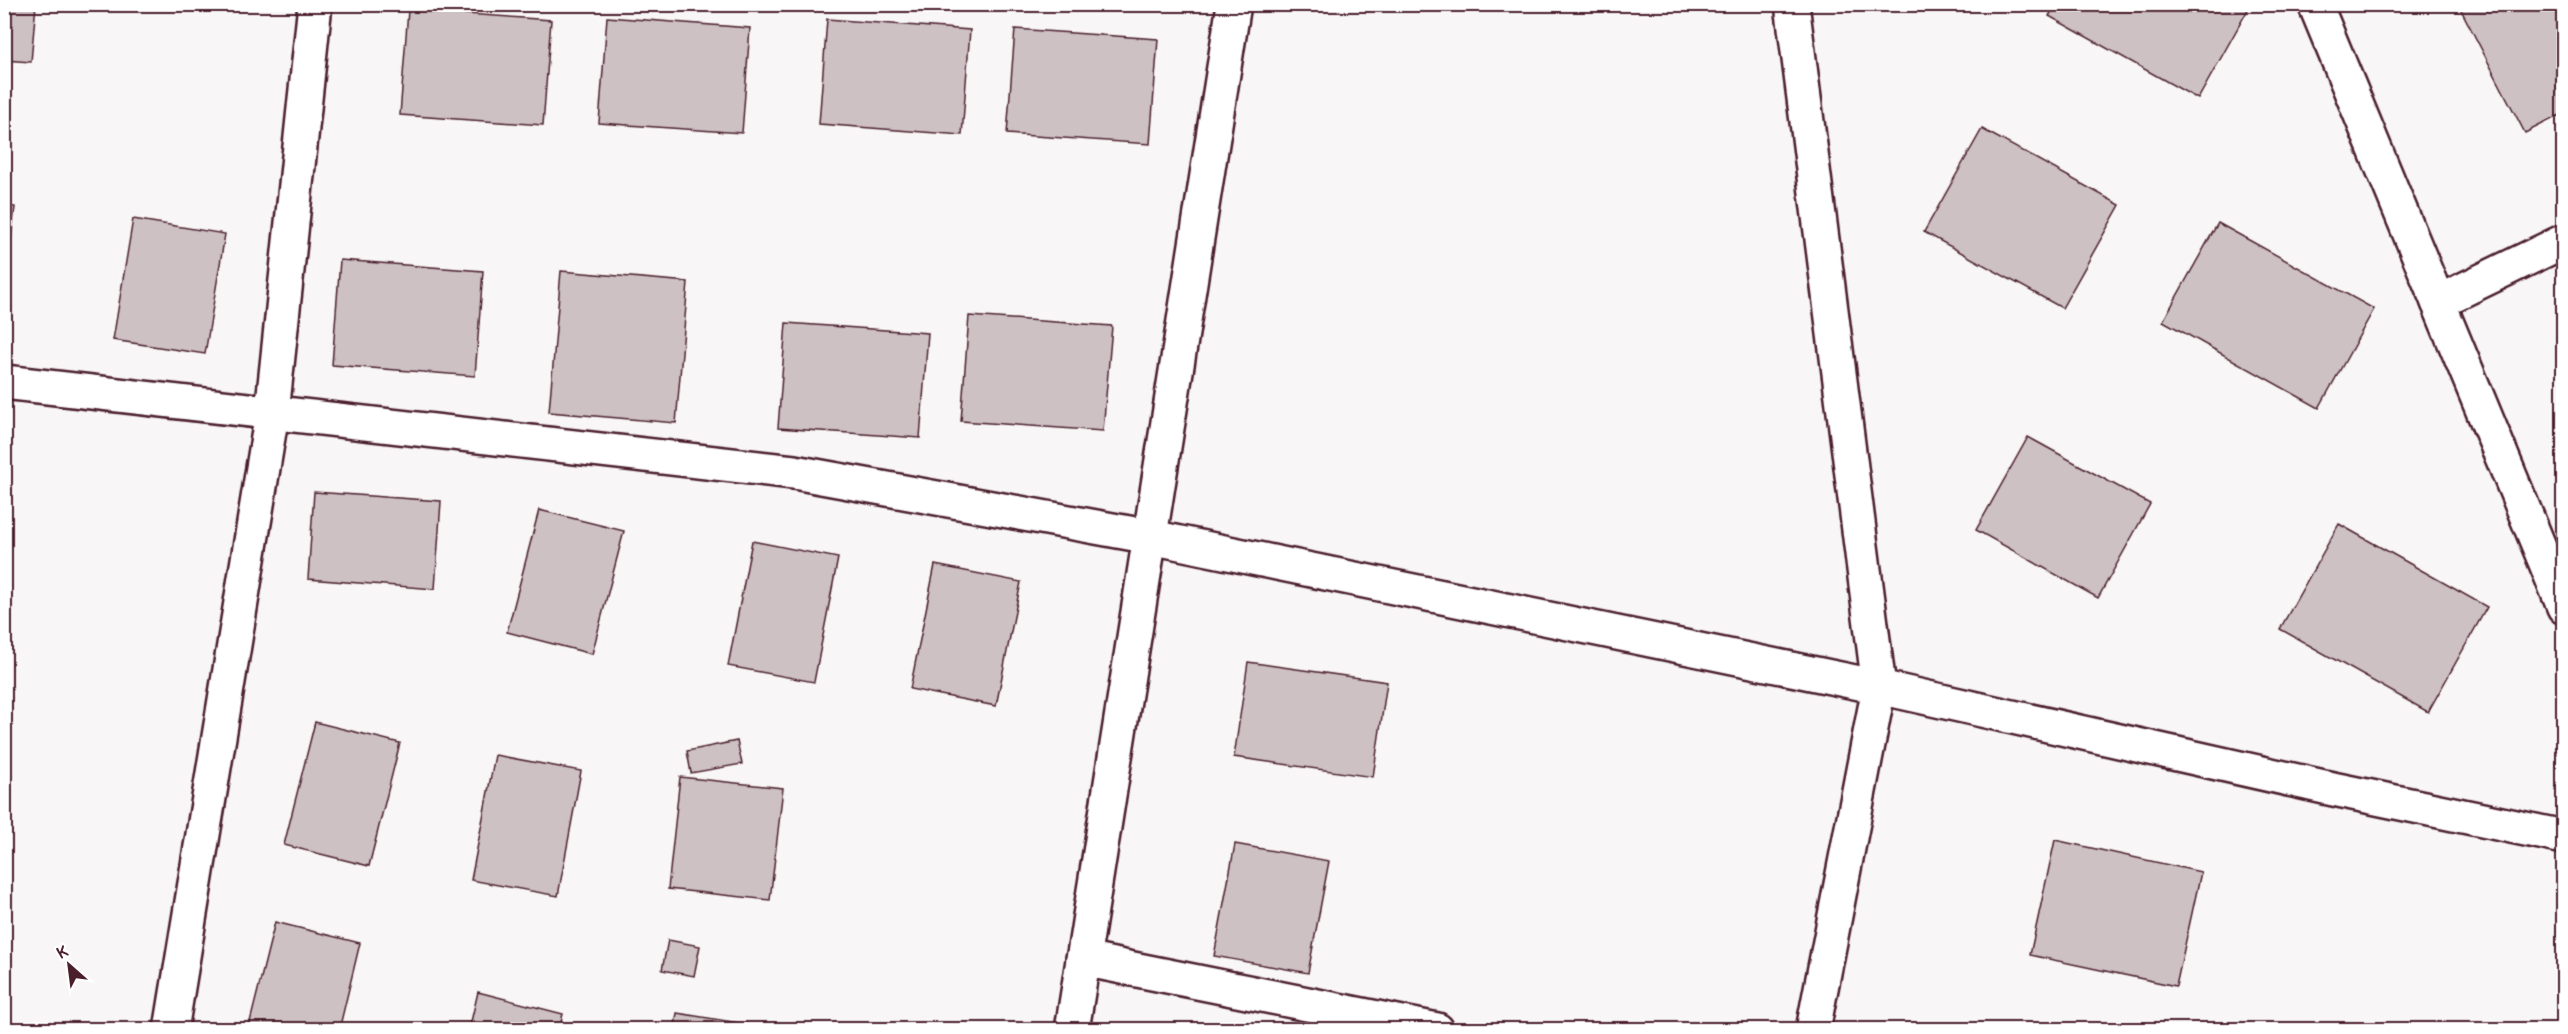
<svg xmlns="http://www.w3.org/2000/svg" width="2568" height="1034" viewBox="0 0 2568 1034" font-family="Pangolin,sans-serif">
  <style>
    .building { fill: #cdc1c4; stroke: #4a1f2b; stroke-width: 1.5 }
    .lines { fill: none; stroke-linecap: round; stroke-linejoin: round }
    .minor-casing { stroke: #4a1f2b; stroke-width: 38 }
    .minor { stroke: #fff; stroke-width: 33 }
  </style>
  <rect width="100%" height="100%" fill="#f8f6f7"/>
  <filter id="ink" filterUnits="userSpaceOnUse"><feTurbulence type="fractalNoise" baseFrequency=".0167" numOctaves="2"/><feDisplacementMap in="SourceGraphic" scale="12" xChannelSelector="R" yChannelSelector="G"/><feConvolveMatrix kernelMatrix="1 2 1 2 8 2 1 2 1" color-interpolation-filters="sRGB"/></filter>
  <g filter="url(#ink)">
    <g class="building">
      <polygon points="4,4 36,4 31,62 4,60"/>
      <polygon points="2056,4 2251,4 2198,99 2049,16"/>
      <polygon points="2458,4 2564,4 2564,113 2525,133"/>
      <polygon points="408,10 551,20 543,125 400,115"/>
      <polygon points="607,17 750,28 742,133 599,123"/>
      <polygon points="827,19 970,30 962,135 819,124"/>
      <polygon points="1015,29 1158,39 1150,144 1007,134"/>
      <polygon points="1982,129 2120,205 2062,308 1924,232"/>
      <polygon points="4,205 15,207 4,295"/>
      <polygon points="133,219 225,234 205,354 113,340"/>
      <polygon points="2218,223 2374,309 2319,408 2163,321"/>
      <polygon points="340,260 483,271 475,376 332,365"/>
      <polygon points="561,271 688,282 676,423 549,412"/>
      <polygon points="969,316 1112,326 1103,431 961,421"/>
      <polygon points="786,323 928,333 920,438 778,428"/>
      <polygon points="2028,437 2150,504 2098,598 1976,530"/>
      <polygon points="314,492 441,501 435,589 308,579"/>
      <polygon points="539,510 624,531 592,654 507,632"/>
      <polygon points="2339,524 2487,607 2428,712 2280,629"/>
      <polygon points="752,541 838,558 814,682 728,666"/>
      <polygon points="935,565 1021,582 996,706 910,689"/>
      <polygon points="1248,662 1387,682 1373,777 1234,757"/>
      <polygon points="315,722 400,743 369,866 284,845"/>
      <polygon points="737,741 742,764 691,773 687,751"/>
      <polygon points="495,755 581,771 558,896 471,880"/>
      <polygon points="680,777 783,788 770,900 668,889"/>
      <polygon points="2055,840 2201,872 2176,986 2030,955"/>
      <polygon points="1235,844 1329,861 1308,973 1214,956"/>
      <polygon points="275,922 360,943 339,1030 248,1030"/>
      <polygon points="668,940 700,946 694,976 662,970"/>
      <polygon points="478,992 563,1014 559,1030 469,1030"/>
      <polygon points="677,1013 752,1025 751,1030 674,1030"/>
    </g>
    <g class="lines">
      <g class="minor-casing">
        <g id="minor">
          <polyline points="1792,4 1879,687 1813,1030"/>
          <polyline points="2315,4 2564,607"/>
          <polyline points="2438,302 2564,241"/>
          <polyline points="4,382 794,472 1151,537 1879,687 2333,789 2564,837"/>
          <polyline points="1083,959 1437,1030"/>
          <polyline points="171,1030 272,413 315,4"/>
          <polyline points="1072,1030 1234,4"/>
        </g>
      </g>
      <use href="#minor" class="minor"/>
    </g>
  </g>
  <rect width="2568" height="1034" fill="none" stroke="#fff" stroke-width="24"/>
  <rect x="12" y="12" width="2544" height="1010" fill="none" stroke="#4a1f2b" stroke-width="2" filter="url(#ink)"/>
  <g transform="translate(69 965) rotate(332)" stroke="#ffffff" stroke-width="4.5" paint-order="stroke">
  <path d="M0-4.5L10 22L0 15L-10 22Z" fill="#4a1f2b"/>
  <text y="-9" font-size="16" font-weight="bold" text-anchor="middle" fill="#4a1f2b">K</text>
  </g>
</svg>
